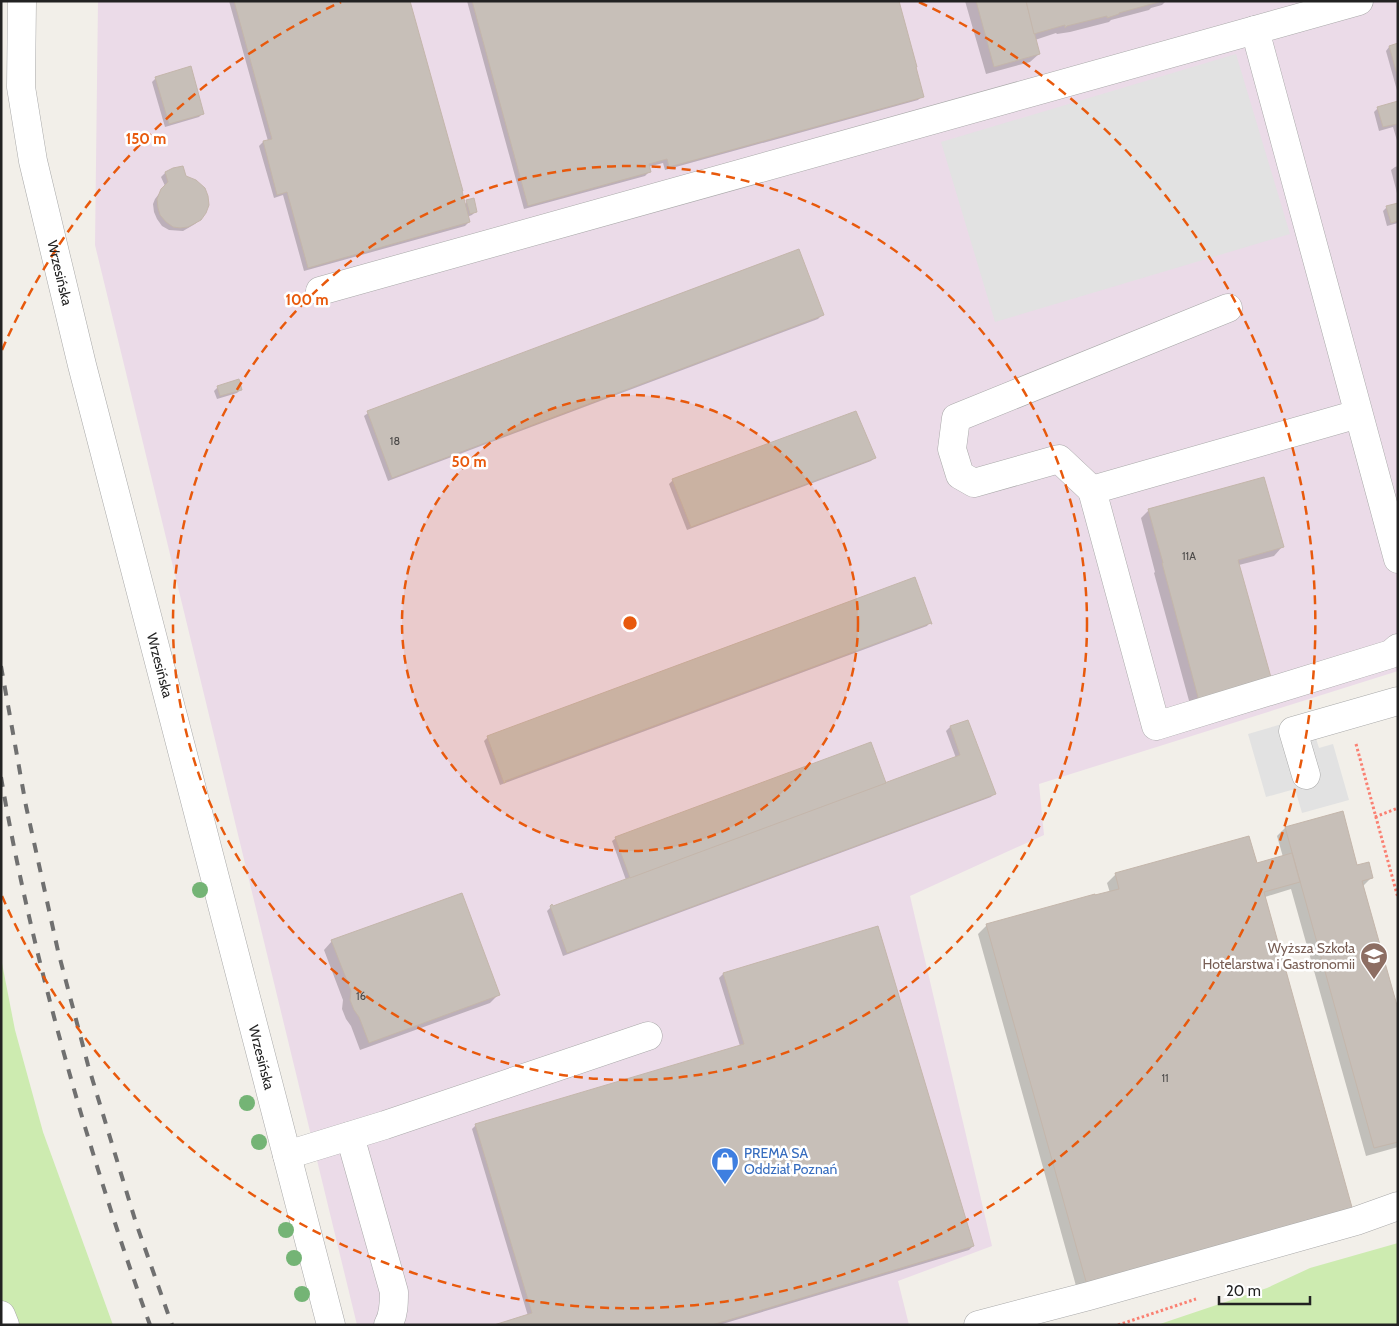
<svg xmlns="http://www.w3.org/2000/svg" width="1399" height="1326" viewBox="0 0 1399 1326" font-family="Cabin,sans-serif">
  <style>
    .industrial { fill: #ebdbe8 }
    .grass { fill: #cdebb0 }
    .parking { fill: #e2e2e2 }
    .shadow { fill: #0003 }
    .building { fill: #c7bfb8; stroke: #c4b6ab }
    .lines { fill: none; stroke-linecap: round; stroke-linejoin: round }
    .minor-casing { stroke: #a9a9a9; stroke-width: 29 }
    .path { stroke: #fa8072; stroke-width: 3; stroke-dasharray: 2.5 2.5; stroke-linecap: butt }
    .minor { stroke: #fff; stroke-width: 28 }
    .rail { stroke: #707070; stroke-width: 4; stroke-dasharray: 10 10; stroke-linecap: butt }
    .tree { fill: #74b475 }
    .ring { fill: none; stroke: #e8590c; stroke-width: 2.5; stroke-dasharray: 9 6 }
    .labels { text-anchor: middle; stroke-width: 5; stroke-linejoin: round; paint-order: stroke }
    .number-label { font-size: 11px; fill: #4b4948 }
    .street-label { font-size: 14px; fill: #222; stroke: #fff }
    .education-label { font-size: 14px; fill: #785e54; stroke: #fff; text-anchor: end }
    .shop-label { font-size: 14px; fill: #366cbe; stroke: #fff; text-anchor: start }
    .centre { fill: #e8590c; stroke: #fff; stroke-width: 2.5 }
    .ring-label { font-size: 15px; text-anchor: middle; font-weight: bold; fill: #e8590c; stroke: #fff; stroke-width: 5; stroke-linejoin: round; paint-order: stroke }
  </style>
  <rect width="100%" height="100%" fill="#f2efe9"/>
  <polygon class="industrial" points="98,1 1398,1 1398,671 1039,784 1044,835 910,896 992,1246 898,1281 909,1325 357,1325 95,245"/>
  <g class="grass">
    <polygon points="1,958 15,1030 43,1132 113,1325 1,1325"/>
    <polygon points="1398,1243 1398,1325 1157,1325 1267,1288 1310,1268"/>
  </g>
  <g class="parking">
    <polygon points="1236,54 1290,234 995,322 941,142"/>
    <polygon points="1309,716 1319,748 1333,744 1349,800 1302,813 1295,789 1266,797 1248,734"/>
  </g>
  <g class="shadow">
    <polygon points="229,1 408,1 464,205 467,202 476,211 472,215 467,217 469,222 465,226 304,271 283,195 274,198 259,146 263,142 268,141"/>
    <polygon points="467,1 898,1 922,96 918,100 665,170 663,163 648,167 649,172 645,176 524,209"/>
    <polygon points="965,1 1166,1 1162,5 1151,8 1149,10 1111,20 1109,22 1070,32 1057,34 1056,33 1035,40 1039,54 1030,62 986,74"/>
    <polygon points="1398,45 1398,94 1386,51 1389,47"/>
    <polygon points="156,78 203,113 199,117 165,127 152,82"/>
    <polygon points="1398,102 1398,144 1393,127 1379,131 1374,112 1378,108"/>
    <polygon points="1398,166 1398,197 1391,170 1395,167"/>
    <polygon points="165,173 185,177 200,219 195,224 183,231 169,230 162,226 157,219 154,212 153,204 155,199 165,186 161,177"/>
    <polygon points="1398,204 1398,223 1387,226 1383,211 1387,207"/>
    <polygon points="822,315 818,319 388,481 364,416 368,413"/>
    <polygon points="218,387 241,389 237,393 217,399 214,391"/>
    <polygon points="874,458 871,461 687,530 669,484 673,480"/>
    <polygon points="1149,510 1282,547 1274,556 1239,565 1270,681 1191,708 1154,573 1155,572 1141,518"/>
    <polygon points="930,622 927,626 500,785 484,741 488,737"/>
    <polygon points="967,721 994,793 991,797 563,956 547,911 551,907 552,908 626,880 612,841 616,838 885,784 956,758 946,731 950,727"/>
    <polygon points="1342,812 1357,867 1372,877 1363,886 1398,1014 1398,1147 1366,1156 1291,889 1265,897 1352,1211 1078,1293 978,934 987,925 1110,893 1107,883 1116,874 1256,865 1283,857 1277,836 1285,828"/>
    <polygon points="332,941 498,995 490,1003 360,1050 351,1026 346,1019 342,1009 343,1000 324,950"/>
    <polygon points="723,974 973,1246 969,1250 719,1325 498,1325 528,1316 472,1129 476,1125 740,1046 719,978"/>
  </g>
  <g class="building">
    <polygon points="234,1 410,1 463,191 462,191 470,222 308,268 287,192 277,195 263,141 272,139"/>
    <polygon points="472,1 899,1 917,67 916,67 924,97 669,167 667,159 649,164 651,172 528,206"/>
    <polygon points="976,1 1026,1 1040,54 994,67"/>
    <polygon points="1026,1 1159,1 1159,2 1119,13 1119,14 1107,18 1107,16 1067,26 1065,28 1065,25 1034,34"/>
    <polygon points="1398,43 1398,78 1389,46"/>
    <polygon points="191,66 204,114 169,124 155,77"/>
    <polygon points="1398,101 1398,127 1397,124 1383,127 1377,107"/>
    <polygon points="183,166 186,176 196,180 205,188 208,196 209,205 206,213 201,220 188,227 180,228 173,227 166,222 160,215 158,208 157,199 161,189 168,182 165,172 173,168"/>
    <polygon points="474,198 477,212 470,214 466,200"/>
    <polygon points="1398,203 1398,221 1391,223 1386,206"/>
    <polygon points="799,249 824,315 392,478 367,411"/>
    <polygon points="239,379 242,390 220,396 217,386"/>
    <polygon points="856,411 876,458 691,527 672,479"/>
    <polygon points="1264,477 1284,547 1238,560 1272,681 1199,701 1162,563 1163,563 1148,509"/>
    <polygon points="915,577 932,624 931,624 931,623 505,781 506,782 504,783 487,736"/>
    <polygon points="968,720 996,794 567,953 550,906 552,904 553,906 960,755 950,726"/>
    <polygon points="871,742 886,783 630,878 615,837"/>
    <polygon points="1343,811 1357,865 1369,862 1373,878 1362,881 1398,1009 1398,1142 1374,1148 1285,827"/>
    <polygon points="1249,836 1257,863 1292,853 1300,882 1264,892 1353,1211 1087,1285 986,924 1095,894 1095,895 1119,889 1115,873"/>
    <polygon points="462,893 500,995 369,1043 359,1017 354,1010 350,1000 351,991 331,940"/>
    <polygon points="878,926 974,1246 712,1325 494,1325 532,1313 475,1124 744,1044 723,973"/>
  </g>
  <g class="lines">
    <g class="minor-casing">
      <g id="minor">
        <path id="s1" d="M 22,1 L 21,87 L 33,161 L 82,365 L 331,1325"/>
        <polyline points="1255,30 1398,559"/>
        <polyline points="320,291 1359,1"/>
        <polyline points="1358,414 1092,490 1156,726 1391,654 1398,648"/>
        <polyline points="1092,490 1059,459 974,483 960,475 952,449 956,418 1228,308"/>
        <polyline points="1306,775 1293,731 1398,701"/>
        <path d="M 350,1136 L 394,1292 C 394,1303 394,1315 388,1325"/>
        <polyline points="287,1155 385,1125 648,1036"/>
        <polyline points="1,1315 5,1325"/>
        <polyline points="978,1325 1089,1296 1356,1221 1398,1206"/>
      </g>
    </g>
    <g class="path">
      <polyline points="1356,744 1398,898"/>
      <polyline points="1375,817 1398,808"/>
      <polyline points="1118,1325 1196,1299"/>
    </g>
    <use href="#minor" class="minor"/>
    <g class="rail">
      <polyline points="1,666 26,806 58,951 88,1065 136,1223 172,1325"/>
      <path d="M 1,777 C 21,895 51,1012 85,1127 C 105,1193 126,1259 150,1325"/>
    </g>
  </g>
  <g class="tree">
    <circle cx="200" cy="890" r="8"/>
    <circle cx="247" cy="1103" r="8"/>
    <circle cx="259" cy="1142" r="8"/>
    <circle cx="286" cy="1230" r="8"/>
    <circle cx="294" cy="1258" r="8"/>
    <circle cx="302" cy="1294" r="8"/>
  </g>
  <circle cx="630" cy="623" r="228" fill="#e8590c" fill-opacity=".12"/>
  <g class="ring">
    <circle cx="630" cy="623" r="228"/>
    <circle cx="630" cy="623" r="457"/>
    <path d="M2 350A685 685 0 0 1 341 2M919 2A685 685 0 1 1 2 896"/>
  </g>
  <defs>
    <g id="school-pin" transform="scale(1.4375)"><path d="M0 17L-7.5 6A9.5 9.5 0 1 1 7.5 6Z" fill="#8d6e63" stroke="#fff"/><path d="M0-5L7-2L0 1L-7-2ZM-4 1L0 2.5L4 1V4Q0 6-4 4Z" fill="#fff"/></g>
    <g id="shop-pin" transform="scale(1.4375)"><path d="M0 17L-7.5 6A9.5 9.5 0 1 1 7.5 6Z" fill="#3f7fe0" stroke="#fff"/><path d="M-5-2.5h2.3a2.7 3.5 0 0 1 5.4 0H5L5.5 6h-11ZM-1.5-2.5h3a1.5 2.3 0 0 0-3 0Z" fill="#fff"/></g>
  </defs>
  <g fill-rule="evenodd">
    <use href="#school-pin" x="1374" y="956"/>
    <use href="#shop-pin" x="725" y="1161"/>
  </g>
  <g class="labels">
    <g class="number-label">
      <text x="395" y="445">18</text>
      <text x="1189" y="560">11A</text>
      <text x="361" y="1000">16</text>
      <text x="1165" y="1082">11</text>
    </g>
    <g class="street-label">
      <text dy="5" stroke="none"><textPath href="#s1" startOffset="276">Wrzesińska</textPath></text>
      <text dy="5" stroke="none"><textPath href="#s1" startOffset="681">Wrzesińska</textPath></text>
      <text dy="5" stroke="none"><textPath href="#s1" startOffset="1086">Wrzesińska</textPath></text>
    </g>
    <g class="education-label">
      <text x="1355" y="953">Wyższa Szkoła<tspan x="1355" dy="16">Hotelarstwa i Gastronomii</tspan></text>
    </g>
    <g class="shop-label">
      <text x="744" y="1158">PREMA SA<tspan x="744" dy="16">Oddział Poznań</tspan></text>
    </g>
  </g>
  <circle cx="630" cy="623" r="8" class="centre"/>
  <g class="ring-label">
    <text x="146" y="144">150 m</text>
    <text x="307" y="305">100 m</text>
    <text x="469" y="467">50 m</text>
  </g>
  <rect width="1399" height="1326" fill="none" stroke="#222222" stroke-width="5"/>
  <path d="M1219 1296v8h91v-8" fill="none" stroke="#222222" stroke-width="2.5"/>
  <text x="1226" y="1296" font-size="15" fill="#222222" stroke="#ffffff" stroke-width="4" paint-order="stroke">20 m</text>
</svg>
